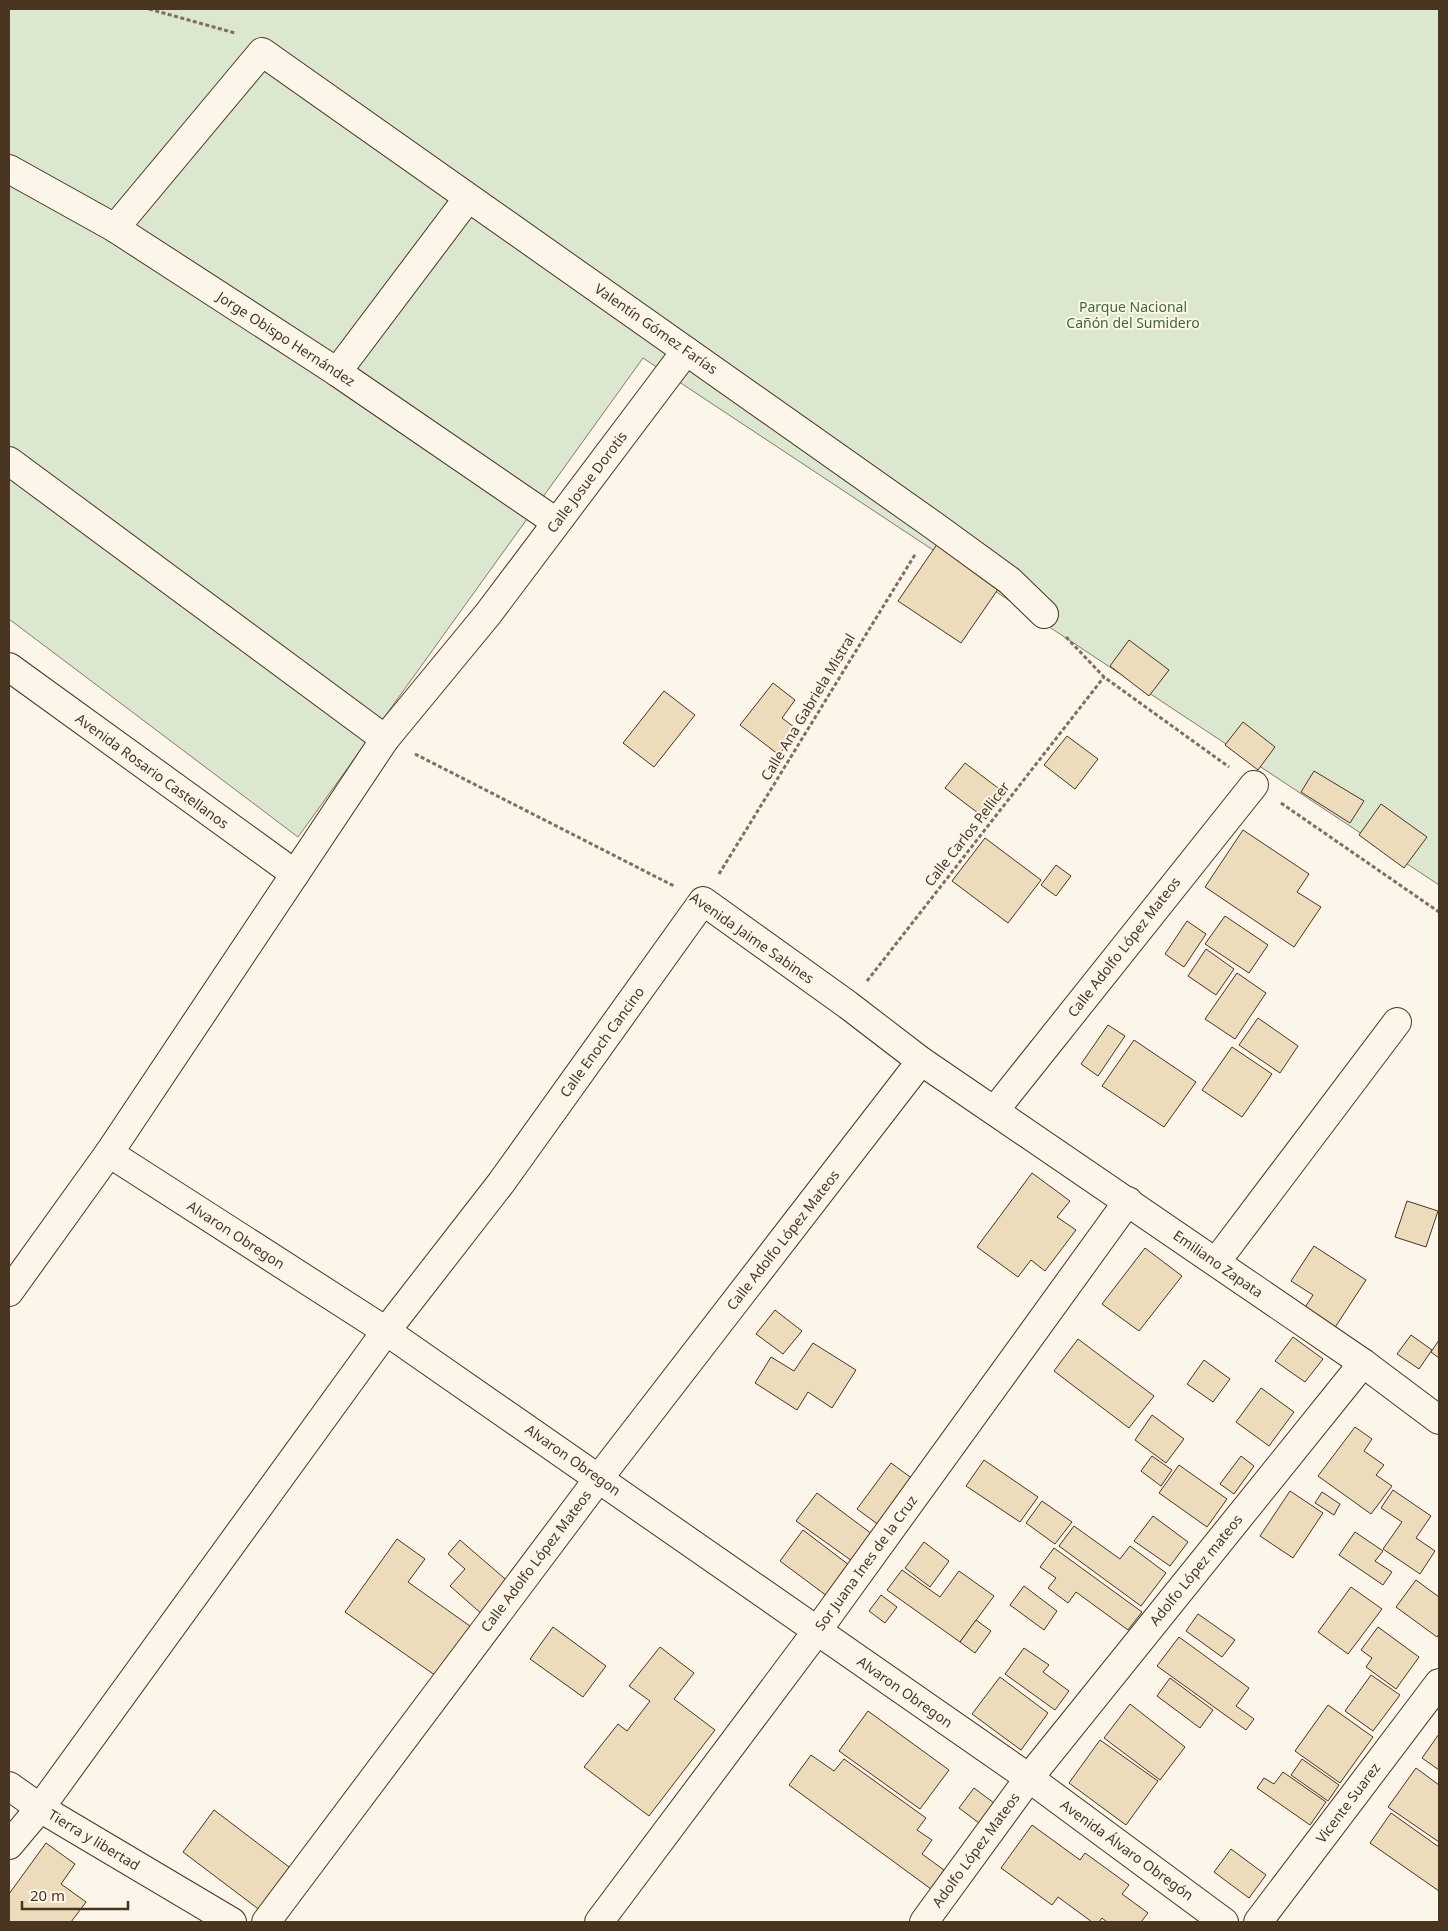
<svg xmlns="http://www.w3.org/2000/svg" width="1448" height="1931" viewBox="0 0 1448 1931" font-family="'Noto Sans',sans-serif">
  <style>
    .green { fill: #dce7d0; stroke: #887966 }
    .building { fill: #ecdcbc; stroke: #4a3520 }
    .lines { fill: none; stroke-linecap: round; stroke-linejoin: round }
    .street-casing { stroke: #4a3520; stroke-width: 30 }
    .path { stroke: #7f6f5c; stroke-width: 3; stroke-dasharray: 4 2.5; stroke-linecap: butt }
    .street { stroke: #fbf6e9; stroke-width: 28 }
    .labels { text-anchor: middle; stroke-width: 4; stroke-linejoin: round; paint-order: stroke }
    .park-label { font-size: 14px; fill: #436837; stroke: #fbf6e9 }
    .street-label { font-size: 14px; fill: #4a3520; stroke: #fbf6e9 }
  </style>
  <rect width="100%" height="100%" fill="#fbf6e9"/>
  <polygon class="green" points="9,9 1439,9 1439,885 643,358 298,837 9,619"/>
  <g class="building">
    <polygon points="940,540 1003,582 961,643 898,601"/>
    <polygon points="1129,640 1169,670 1149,696 1110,666"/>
    <polygon points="773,683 795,700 782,718 798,730 779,755 740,725"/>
    <polygon points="664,691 695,715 654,767 623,743"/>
    <polygon points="1243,722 1275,747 1258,770 1225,745"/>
    <polygon points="1067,736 1098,759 1075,789 1044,765"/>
    <polygon points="965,763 1006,794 986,819 945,788"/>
    <polygon points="1314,771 1364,801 1350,823 1301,792"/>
    <polygon points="1381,804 1427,837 1404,868 1359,835"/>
    <polygon points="1243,830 1309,874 1297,892 1321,907 1294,947 1205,887"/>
    <polygon points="985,838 1041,880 1008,923 952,881"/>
    <polygon points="1056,865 1071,876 1056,896 1041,885"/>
    <polygon points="1225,916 1268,945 1249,973 1205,944"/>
    <polygon points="1187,921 1206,934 1184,967 1165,954"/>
    <polygon points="1206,949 1234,969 1216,995 1188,976"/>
    <polygon points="1237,973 1266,993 1235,1039 1205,1019"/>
    <polygon points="1258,1018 1298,1046 1280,1073 1239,1045"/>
    <polygon points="1108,1025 1125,1036 1098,1076 1081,1064"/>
    <polygon points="1134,1040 1196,1082 1164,1127 1102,1086"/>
    <polygon points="1232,1047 1272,1074 1242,1117 1202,1090"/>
    <polygon points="1032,1173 1070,1201 1057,1217 1076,1230 1045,1271 1031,1260 1018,1277 977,1247"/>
    <polygon points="1407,1201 1438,1211 1426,1247 1395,1237"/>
    <polygon points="1314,1246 1366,1280 1332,1332 1302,1312 1313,1295 1291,1281"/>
    <polygon points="1145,1248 1182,1276 1139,1331 1102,1304"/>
    <polygon points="775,1310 802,1331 783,1354 756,1334"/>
    <polygon points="1411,1335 1432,1350 1419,1369 1397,1354"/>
    <polygon points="1293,1337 1323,1359 1305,1382 1275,1361"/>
    <polygon points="1078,1339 1154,1396 1129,1428 1054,1371"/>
    <polygon points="1439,1340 1439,1358 1431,1352"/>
    <polygon points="813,1343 856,1370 832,1408 808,1392 797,1410 755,1383 771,1357 794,1371"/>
    <polygon points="1204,1360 1230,1379 1213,1402 1187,1384"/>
    <polygon points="1261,1388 1294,1412 1269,1446 1236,1422"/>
    <polygon points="1152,1415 1184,1439 1166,1463 1135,1440"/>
    <polygon points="1355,1427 1372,1439 1364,1451 1384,1465 1376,1475 1392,1486 1371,1514 1318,1476"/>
    <polygon points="1152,1456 1172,1470 1161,1486 1141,1471"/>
    <polygon points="1241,1456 1254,1466 1234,1494 1220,1484"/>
    <polygon points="984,1460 1038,1497 1020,1522 966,1486"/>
    <polygon points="891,1463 917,1482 883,1528 857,1509"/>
    <polygon points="1179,1465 1227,1499 1207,1527 1159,1493"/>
    <polygon points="1393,1490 1431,1516 1416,1538 1435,1551 1420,1574 1383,1549 1402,1522 1381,1508"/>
    <polygon points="1290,1491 1323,1513 1293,1558 1260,1536"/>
    <polygon points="1322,1492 1340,1504 1334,1515 1315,1503"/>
    <polygon points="817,1493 872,1534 852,1561 796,1521"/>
    <polygon points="1042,1501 1072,1522 1055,1544 1026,1523"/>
    <polygon points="1153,1516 1188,1542 1170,1566 1134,1541"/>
    <polygon points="1074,1526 1120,1559 1130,1546 1166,1573 1141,1606 1059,1546"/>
    <polygon points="803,1530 849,1565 827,1596 780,1561"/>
    <polygon points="1355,1532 1383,1551 1375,1561 1392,1572 1383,1585 1339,1555"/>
    <polygon points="397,1539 425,1559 408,1582 474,1629 439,1678 345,1612"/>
    <polygon points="460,1540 511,1584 483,1615 450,1586 465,1569 448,1554"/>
    <polygon points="924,1542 949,1561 930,1587 905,1568"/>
    <polygon points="1054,1548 1142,1612 1128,1630 1076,1592 1068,1603 1048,1588 1056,1578 1040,1567"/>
    <polygon points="902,1570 940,1597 959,1571 994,1596 960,1642 887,1590"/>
    <polygon points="1416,1580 1439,1597 1439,1634 1437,1637 1396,1607"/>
    <polygon points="1024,1586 1057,1611 1044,1630 1010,1605"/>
    <polygon points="1351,1587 1382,1609 1348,1654 1318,1632"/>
    <polygon points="881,1595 897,1607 885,1623 869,1611"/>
    <polygon points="1198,1614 1235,1640 1222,1657 1186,1631"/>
    <polygon points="976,1620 991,1631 975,1653 960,1642"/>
    <polygon points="553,1627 606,1666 583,1697 530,1659"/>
    <polygon points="1378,1627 1419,1657 1396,1689 1366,1667 1372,1658 1361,1650"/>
    <polygon points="1179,1637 1249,1688 1236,1706 1254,1719 1246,1730 1157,1666"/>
    <polygon points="660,1647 694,1673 674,1699 715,1730 649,1816 584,1767 618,1724 627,1731 650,1701 629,1686"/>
    <polygon points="1024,1648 1049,1665 1043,1672 1069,1691 1055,1710 1005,1674"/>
    <polygon points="1371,1675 1400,1695 1373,1731 1345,1711"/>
    <polygon points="1000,1677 1048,1713 1021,1750 972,1714"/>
    <polygon points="1170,1678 1213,1710 1200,1728 1157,1696"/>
    <polygon points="1130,1704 1185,1747 1160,1780 1104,1738"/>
    <polygon points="1328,1705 1373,1737 1340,1783 1295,1751"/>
    <polygon points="868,1711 949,1770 920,1809 839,1751"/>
    <polygon points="1439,1734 1439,1770 1422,1758"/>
    <polygon points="1100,1740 1158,1781 1126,1825 1069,1783"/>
    <polygon points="811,1755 834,1771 844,1759 926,1818 917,1830 932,1840 922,1854 944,1870 931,1889 789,1785"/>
    <polygon points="1302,1759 1339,1785 1328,1801 1291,1775"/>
    <polygon points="1416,1768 1439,1785 1439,1842 1388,1807"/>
    <polygon points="1283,1772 1326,1802 1310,1825 1257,1788 1264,1778 1274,1784"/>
    <polygon points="974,1788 998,1806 983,1826 959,1808"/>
    <polygon points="214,1810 293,1870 261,1911 183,1852"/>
    <polygon points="1391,1813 1439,1847 1439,1891 1370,1843"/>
    <polygon points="1032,1825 1080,1860 1085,1853 1129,1885 1122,1894 1148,1913 1141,1922 1107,1922 1102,1918 1099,1922 1092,1922 1058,1897 1052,1905 1001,1868"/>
    <polygon points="46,1843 75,1864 61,1884 86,1902 71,1922 9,1922 9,1894"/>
    <polygon points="1231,1849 1266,1875 1249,1898 1214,1872"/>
  </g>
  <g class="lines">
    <g class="street-casing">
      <g id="street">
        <polyline points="9,169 115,228 337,372 556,522"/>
        <polyline points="115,228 262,52 933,525 1010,581 1044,614"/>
        <polyline points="337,372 468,198"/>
        <polyline points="9,461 385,739"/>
        <polyline points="9,667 295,874"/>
        <polyline points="995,1110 1254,785"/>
        <polyline points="109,1153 386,1331 1029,1778 1224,1922"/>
        <polyline points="1216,1262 1397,1022"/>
        <polyline points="9,1292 109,1153 385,739 488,614 686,351"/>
        <polyline points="9,1786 40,1808 232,1922"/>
        <polyline points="9,1845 40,1808 386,1331 501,1183 703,901 848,1005 921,1061 1363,1363 1439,1420"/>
        <polyline points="266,1922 599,1478 921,1061"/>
        <polyline points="599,1922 817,1631 1128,1201"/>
        <polyline points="924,1922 1029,1778 1363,1363"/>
        <polyline points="1258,1922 1439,1683"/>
      </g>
    </g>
    <g class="path">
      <polyline points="149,9 235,33"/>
      <polyline points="1066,637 1104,677 1229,767"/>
      <polyline points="415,754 674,886"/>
      <polyline points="1281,803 1439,912"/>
      <polyline points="719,874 916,553"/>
      <polyline points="867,981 1104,677"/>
    </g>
    <use href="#street" class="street"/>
  </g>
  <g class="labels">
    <g class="park-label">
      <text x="1133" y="312">Parque Nacional<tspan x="1133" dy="16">Cañón del Sumidero</tspan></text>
    </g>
    <g class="street-label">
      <text transform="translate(656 329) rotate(35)" y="5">Valentín Gómez Farías</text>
      <text transform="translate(286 339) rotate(33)" y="5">Jorge Obispo Hernández</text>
      <text transform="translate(587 482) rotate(-53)" y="5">Calle Josue Dorotis</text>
      <text transform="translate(808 707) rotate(-59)" y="5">Calle Ana Gabriela Mistral</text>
      <text transform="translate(152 771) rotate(36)" y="5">Avenida Rosario Castellanos</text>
      <text transform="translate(967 834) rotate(-52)" y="5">Calle Carlos Pellicer</text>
      <text transform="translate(752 938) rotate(35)" y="5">Avenida Jaime Sabines</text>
      <text transform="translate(1124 947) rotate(-52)" y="5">Calle Adolfo López Mateos</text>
      <text transform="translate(602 1042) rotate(-54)" y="5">Calle Enoch Cancino</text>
      <text transform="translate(236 1235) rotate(33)" y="5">Alvaron Obregon</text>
      <text transform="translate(783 1240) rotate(-52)" y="5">Calle Adolfo López Mateos</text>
      <text transform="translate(1218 1264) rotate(35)" y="5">Emiliano Zapata</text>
      <text transform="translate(573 1460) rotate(35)" y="5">Alvaron Obregon</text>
      <text transform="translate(536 1561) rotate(-53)" y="5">Calle Adolfo López Mateos</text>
      <text transform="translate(866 1563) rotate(-54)" y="5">Sor Juana Ines de la Cruz</text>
      <text transform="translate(1196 1570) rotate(-51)" y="5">Adolfo López mateos</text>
      <text transform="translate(905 1692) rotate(35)" y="5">Alvaron Obregon</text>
      <text transform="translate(1348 1803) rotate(-53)" y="5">Vicente Suarez</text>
      <text transform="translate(94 1840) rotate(31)" y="5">Tierra y libertad</text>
      <text transform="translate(976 1850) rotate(-54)" y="5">Adolfo López Mateos</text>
      <text transform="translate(1127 1850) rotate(36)" y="5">Avenida Álvaro Obregón</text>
    </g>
  </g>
  <rect width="1448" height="1931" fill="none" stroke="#4a3520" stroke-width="20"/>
  <path d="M22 1901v8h106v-8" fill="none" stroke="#4a3520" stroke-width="2.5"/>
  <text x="30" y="1901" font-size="15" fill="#4a3520" stroke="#fbf6e9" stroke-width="4" paint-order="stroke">20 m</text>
</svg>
